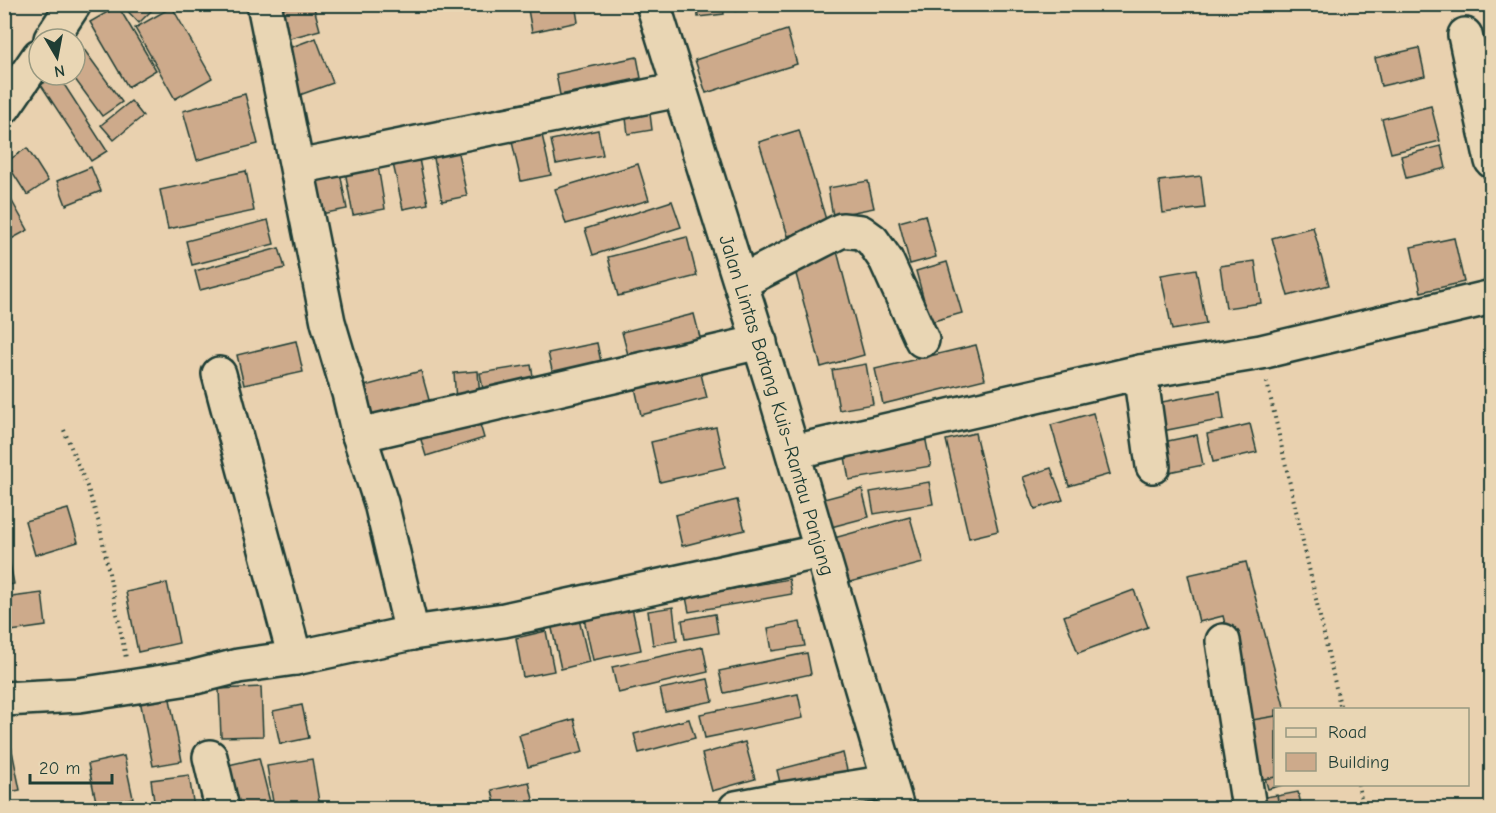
<svg xmlns="http://www.w3.org/2000/svg" width="1496" height="813" viewBox="0 0 1496 813" font-family="'Comic Neue',sans-serif">
  <style>
    .building { fill: #cdaa8b; stroke: #1f3d34; stroke-width: 1.5 }
    .lines { fill: none; stroke-linecap: round; stroke-linejoin: round }
    .minor-casing { stroke: #1f3d34; stroke-width: 38 }
    .major-casing { stroke: #1f3d34; stroke-width: 38 }
    .path { stroke: #1f3d34; stroke-width: 4; stroke-dasharray: 1.5 4.5; stroke-linecap: butt }
    .minor { stroke: #e9d6b4; stroke-width: 33 }
    .major { stroke: #e9d6b4; stroke-width: 33 }
    .labels { text-anchor: middle; stroke-width: 4.5; stroke-linejoin: round; paint-order: stroke }
    .street-label { font-size: 20px; fill: #1f3d34; stroke: #e9d6b4 }
  </style>
  <rect width="100%" height="100%" fill="#e9d1af"/>
  <filter id="ink" filterUnits="userSpaceOnUse"><feTurbulence type="fractalNoise" baseFrequency=".0167" numOctaves="2"/><feDisplacementMap in="SourceGraphic" scale="12" xChannelSelector="R" yChannelSelector="G"/><feConvolveMatrix kernelMatrix="1 2 1 2 8 2 1 2 1" color-interpolation-filters="sRGB"/></filter>
  <g filter="url(#ink)">
    <g class="building">
      <polygon points="121,4 158,4 139,23"/>
      <polygon points="301,4 313,4 320,30 275,42 267,13"/>
      <polygon points="527,4 575,4 578,22 532,32"/>
      <polygon points="697,4 723,4 724,14 698,17"/>
      <polygon points="734,4 763,4 763,5 735,11"/>
      <polygon points="118,6 156,70 128,87 90,22"/>
      <polygon points="172,7 212,78 175,99 135,28"/>
      <polygon points="787,30 797,64 706,93 695,60"/>
      <polygon points="316,38 333,83 294,97 278,52"/>
      <polygon points="80,44 122,102 102,116 72,75 75,75 75,48"/>
      <polygon points="1419,48 1425,76 1381,86 1375,58"/>
      <polygon points="637,57 641,78 560,95 556,74"/>
      <polygon points="56,75 58,75 107,151 91,161 41,85"/>
      <polygon points="245,94 258,144 197,160 183,111"/>
      <polygon points="131,101 143,116 114,140 101,125"/>
      <polygon points="1431,106 1440,141 1391,153 1382,119"/>
      <polygon points="650,114 652,130 628,134 626,118"/>
      <polygon points="540,126 551,175 521,181 510,133"/>
      <polygon points="598,130 603,155 556,164 551,140"/>
      <polygon points="799,130 827,223 788,236 759,142"/>
      <polygon points="1441,146 1446,168 1406,178 1401,156"/>
      <polygon points="27,148 48,181 27,195 6,162"/>
      <polygon points="457,148 467,196 442,201 433,153"/>
      <polygon points="418,154 428,204 403,209 392,159"/>
      <polygon points="338,162 347,209 310,216 301,169"/>
      <polygon points="638,164 649,200 566,224 555,189"/>
      <polygon points="378,166 385,209 353,215 345,171"/>
      <polygon points="91,167 101,191 66,205 57,181"/>
      <polygon points="246,171 254,211 168,229 160,190"/>
      <polygon points="1201,176 1205,208 1163,213 1159,181"/>
      <polygon points="868,181 874,208 833,216 828,188"/>
      <polygon points="4,187 28,230 4,243"/>
      <polygon points="672,201 681,227 593,255 585,229"/>
      <polygon points="925,215 936,257 910,264 899,222"/>
      <polygon points="268,220 274,244 192,265 186,241"/>
      <polygon points="1313,227 1329,285 1288,296 1272,238"/>
      <polygon points="687,237 697,276 618,296 608,257"/>
      <polygon points="1454,238 1464,282 1421,292 1411,247"/>
      <polygon points="279,248 285,268 200,290 195,271"/>
      <polygon points="837,251 864,355 821,367 793,263"/>
      <polygon points="1255,261 1261,303 1226,308 1220,266"/>
      <polygon points="947,262 962,313 930,322 916,271"/>
      <polygon points="1196,269 1206,324 1172,330 1161,275"/>
      <polygon points="694,314 704,353 632,370 622,332"/>
      <polygon points="296,341 303,372 244,385 237,355"/>
      <polygon points="597,343 604,376 556,387 548,353"/>
      <polygon points="976,345 985,379 883,404 875,369"/>
      <polygon points="866,364 873,404 839,410 832,370"/>
      <polygon points="531,365 536,393 485,401 480,373"/>
      <polygon points="699,366 707,398 641,415 634,383"/>
      <polygon points="421,371 431,407 366,424 357,388"/>
      <polygon points="478,371 480,399 456,401 454,373"/>
      <polygon points="1220,391 1224,419 1152,433 1146,405"/>
      <polygon points="476,411 484,438 426,456 418,430"/>
      <polygon points="1093,413 1110,474 1069,486 1051,425"/>
      <polygon points="1250,424 1257,452 1213,462 1207,434"/>
      <polygon points="716,427 725,467 660,482 651,442"/>
      <polygon points="924,431 931,466 849,480 843,445"/>
      <polygon points="975,433 998,531 969,538 946,440"/>
      <polygon points="1197,435 1203,465 1159,474 1153,444"/>
      <polygon points="1051,468 1063,500 1035,509 1023,477"/>
      <polygon points="929,482 933,504 874,514 870,492"/>
      <polygon points="862,489 869,517 831,527 824,499"/>
      <polygon points="737,500 745,530 682,546 675,515"/>
      <polygon points="68,509 78,542 35,555 25,521"/>
      <polygon points="910,517 923,563 846,583 834,538"/>
      <polygon points="5,538 14,584 4,586 4,538"/>
      <polygon points="1246,562 1285,710 1276,710 1276,784 1286,784 1268,789 1223,616 1199,622 1188,575"/>
      <polygon points="789,579 792,594 689,612 686,597"/>
      <polygon points="167,583 179,643 138,652 126,592"/>
      <polygon points="1134,590 1148,627 1078,653 1064,616"/>
      <polygon points="42,593 46,626 4,632 4,598"/>
      <polygon points="631,603 641,650 593,660 583,614"/>
      <polygon points="673,607 677,641 653,645 648,611"/>
      <polygon points="715,614 718,633 685,639 682,620"/>
      <polygon points="579,619 589,662 561,669 551,624"/>
      <polygon points="800,622 805,646 772,651 768,628"/>
      <polygon points="546,631 554,671 523,677 516,638"/>
      <polygon points="703,647 708,672 618,693 612,667"/>
      <polygon points="807,653 811,674 724,693 719,671"/>
      <polygon points="708,679 713,701 665,711 660,689"/>
      <polygon points="261,687 263,736 221,737 219,689"/>
      <polygon points="169,694 182,761 153,766 140,700"/>
      <polygon points="798,694 803,718 705,738 700,714"/>
      <polygon points="302,705 309,738 280,744 273,711"/>
      <polygon points="1276,716 1276,777 1249,781 1240,722"/>
      <polygon points="574,719 583,752 528,767 519,735"/>
      <polygon points="689,719 695,738 639,753 634,734"/>
      <polygon points="10,741 20,790 4,793 4,742"/>
      <polygon points="745,742 755,779 712,791 702,754"/>
      <polygon points="843,753 849,779 783,796 777,770"/>
      <polygon points="124,756 133,798 97,806 88,764"/>
      <polygon points="259,758 270,802 234,808 224,766"/>
      <polygon points="312,759 320,808 274,808 267,766"/>
      <polygon points="189,775 194,808 155,808 151,780"/>
      <polygon points="529,782 535,808 496,808 492,790"/>
      <polygon points="1298,792 1302,808 1259,808 1257,800"/>
      <polygon points="1277,795 1279,808 1255,808 1254,799"/>
    </g>
    <g class="lines">
      <g class="minor-casing">
        <g id="minor">
          <polyline points="264,4 328,322 349,393 359,435 381,503 412,633"/>
          <polyline points="1465,35 1492,161"/>
          <polyline points="51,39 74,4"/>
          <polyline points="4,107 39,56"/>
          <polyline points="298,167 679,90"/>
          <polyline points="741,282 842,230 861,232 872,240 886,260 922,340"/>
          <polyline points="1140,372 1153,466"/>
          <polyline points="219,374 295,658"/>
          <polyline points="359,435 760,342"/>
          <polyline points="793,452 1140,372 1261,352 1492,297"/>
          <polyline points="1223,641 1249,808"/>
          <polyline points="4,699 79,695 195,677 238,666 295,658 412,633 504,620 822,551"/>
          <polyline points="210,757 222,808"/>
          <polyline points="736,808 783,799 889,782"/>
        </g>
      </g>
      <g class="major-casing">
        <g id="major">
          <path id="s1" d="M 653,4 L 776,396 L 897,808"/>
        </g>
      </g>
      <g class="path">
        <polyline points="1267,382 1341,710"/>
        <polyline points="64,430 88,489 99,523 126,658"/>
        <polyline points="1358,784 1363,808"/>
      </g>
      <use href="#minor" class="minor"/>
      <use href="#major" class="major"/>
    </g>
  </g>
  <g class="labels">
    <g class="street-label">
      <text dy="7" stroke="none"><textPath href="#s1" startOffset="420">Jalan Lintas Batang Kuis–Rantau Panjang</textPath></text>
    </g>
  </g>
  <rect width="1496" height="813" fill="none" stroke="#e9d6b4" stroke-width="24"/>
  <rect x="12" y="12" width="1472" height="789" fill="none" stroke="#1f3d34" stroke-width="2" filter="url(#ink)"/>
  <rect x="1274" y="708" width="195" height="78" fill="#e9d6b4" stroke="#989981" stroke-width="1.5"/>
  <rect x="1286" y="728" width="30" height="9" fill="#e9d6b4" stroke="#989981" stroke-width="1.5"/>
  <text x="1328" y="738" font-size="18" fill="#1f3d34">Road</text>
  <rect x="1286" y="753" width="30" height="18" fill="#cdaa8b" stroke="#989981" stroke-width="1.5"/>
  <text x="1328" y="768" font-size="18" fill="#1f3d34">Building</text>
  <g transform="translate(57 57) rotate(170)"><circle r="28" fill="#e9d6b4" stroke="#989981" stroke-width="1.5"/>
  <path d="M0-4.5L10 22L0 15L-10 22Z" fill="#1f3d34"/>
  <text y="-9" font-size="16" font-weight="bold" text-anchor="middle" fill="#1f3d34">N</text>
  </g>
  <path d="M30 774v9h82v-9" fill="none" stroke="#1f3d34" stroke-width="3"/>
  <text x="39" y="774" font-size="18" fill="#1f3d34" stroke="#e9d6b4" stroke-width="4.5" paint-order="stroke">20 m</text>
</svg>
